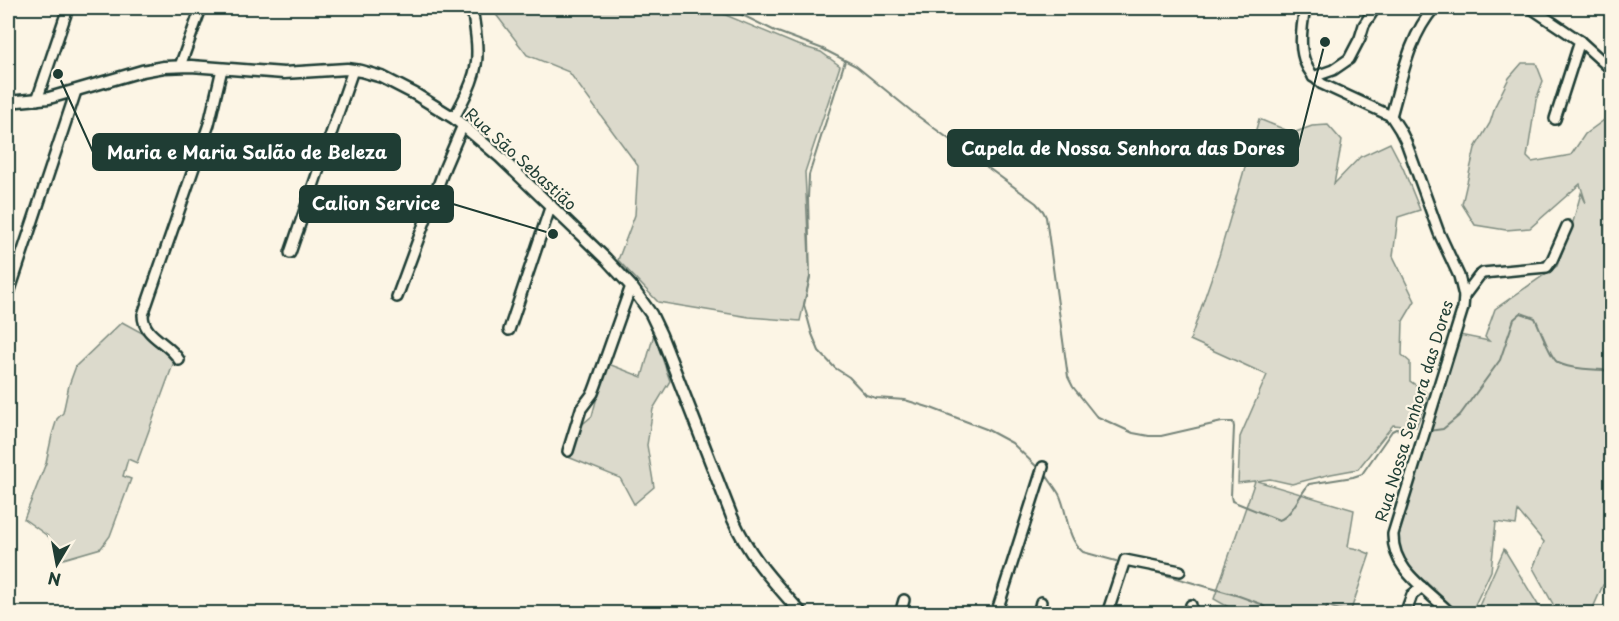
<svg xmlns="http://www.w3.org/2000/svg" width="1619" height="621" viewBox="0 0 1619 621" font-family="'Playpen Sans',sans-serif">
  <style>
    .green { fill: #dcdacc; stroke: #7e8c80; stroke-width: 1.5 }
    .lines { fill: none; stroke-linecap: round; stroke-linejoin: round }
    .stream { stroke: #758479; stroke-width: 2 }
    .minor-casing { stroke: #1f3d34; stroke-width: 14 }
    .major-casing { stroke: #1f3d34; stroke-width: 15 }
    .minor { stroke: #fcf5e5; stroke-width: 9 }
    .major { stroke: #fcf5e5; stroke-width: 10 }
    .labels { text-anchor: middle; stroke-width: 4.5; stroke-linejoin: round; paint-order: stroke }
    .street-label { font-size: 16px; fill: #1f3d34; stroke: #fcf5e5 }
    .leader { fill: none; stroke: #1f3d34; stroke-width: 2 }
    .callout-dot { fill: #1f3d34; stroke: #fcf5e5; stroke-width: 2 }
    .callout { fill: #1f3d34; stroke: #1f3d34; stroke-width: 2 }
    .callout-label { font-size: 18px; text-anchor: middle; font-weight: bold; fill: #fff }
  </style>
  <rect width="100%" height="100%" fill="#fcf5e5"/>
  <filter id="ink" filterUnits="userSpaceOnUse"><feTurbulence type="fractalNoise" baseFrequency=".0167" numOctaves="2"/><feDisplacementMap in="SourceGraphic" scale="12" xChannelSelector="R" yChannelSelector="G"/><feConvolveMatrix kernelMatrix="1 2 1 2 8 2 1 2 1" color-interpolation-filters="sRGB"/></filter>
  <g filter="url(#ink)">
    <g class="green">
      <polygon points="491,8 709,8 795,44 821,52 840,66 805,172 810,277 800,321 749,317 658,302 618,260 635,215 638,166 569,72 527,55"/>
      <polygon points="1522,63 1536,63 1543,81 1536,100 1527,157 1532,162 1571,155 1585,134 1611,115 1611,291 1606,274 1612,324 1611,585 1603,585 1593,608 1588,613 1558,613 1533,568 1544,542 1518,511 1516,525 1496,522 1491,571 1471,613 1457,613 1436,591 1410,568 1401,553 1397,536 1460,335 1489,341 1485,337 1495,309 1557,266 1573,222 1581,193 1586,203 1580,184 1530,228 1506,230 1475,225 1462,204 1475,148 1490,123 1496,104 1509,78"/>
      <polygon points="1259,119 1293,133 1312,126 1328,125 1342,141 1334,184 1360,157 1390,143 1403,168 1420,210 1398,217 1393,256 1415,301 1403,321 1402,355 1410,362 1410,381 1427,393 1424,407 1416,427 1393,425 1358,469 1331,474 1292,484 1270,479 1257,481 1354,510 1348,547 1358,549 1370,554 1350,613 1327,606 1324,613 1239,613 1214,599 1255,481 1238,483 1240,437 1267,375 1190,340 1219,256"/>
      <polygon points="122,322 157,341 175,359 137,463 128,459 123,476 131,479 110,536 101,548 63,559 49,537 24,519 46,463 52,435 57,419 63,413 69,385 76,366"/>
      <polygon points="654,334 670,381 653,409 647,445 654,487 634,504 620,478 568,457 574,444 578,428 592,416 606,363 642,377"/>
      <polygon points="1504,549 1543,613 1476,613"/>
    </g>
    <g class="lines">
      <g class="stream">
        <path d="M 728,8 L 775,31 L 823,49 L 856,66 L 915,114 L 1036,203 L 1043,211 L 1046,217 L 1068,377 L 1073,387 L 1096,416 L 1133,433 L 1149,436 L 1161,436 L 1222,422 L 1233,422 L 1234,427 L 1231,496 L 1232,501 L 1279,520 C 1291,517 1300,494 1309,484 L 1353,477 L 1362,474 L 1392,431 L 1396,429 L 1412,431"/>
        <polyline points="845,61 809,175 808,198 810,277 804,305 812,334 819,351 835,368 849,377 866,395 876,398 905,400 931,408 986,429 1012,443 1038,468"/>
        <path d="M 1429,431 L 1443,429 L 1460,415 L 1500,360 L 1514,319 L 1521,313 L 1535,318 C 1540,328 1549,354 1556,361 C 1565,370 1598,369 1612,371"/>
        <path d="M 1045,473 C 1049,480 1055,487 1059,494 C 1068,511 1066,539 1083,552 L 1116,561"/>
        <polyline points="1134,566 1239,596 1261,604 1272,614"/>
      </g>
      <g class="minor-casing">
        <g id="minor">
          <path d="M 1305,8 C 1300,35 1296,65 1322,84 L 1391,116 L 1400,130 L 1406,142 L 1439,233 L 1459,276 L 1464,296 L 1463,308 L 1393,534 C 1392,571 1428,590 1451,614"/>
          <polyline points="1531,8 1580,41 1612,70"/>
          <polyline points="180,66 201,8"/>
          <polyline points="1313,77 1333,70 1349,59 1360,38 1364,25 1375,8"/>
          <polyline points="37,100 68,8"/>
          <path d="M 1391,116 C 1402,79 1408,38 1434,8"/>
          <path d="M 454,118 C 465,97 478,75 477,51 C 477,36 474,22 472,8"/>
          <polyline points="1555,119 1580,41"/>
          <polyline points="290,253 353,70"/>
          <polyline points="8,296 76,91"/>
          <polyline points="1464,296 1479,276 1483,273 1547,267 1552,260 1567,226"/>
          <polyline points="397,297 445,167 463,125"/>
          <polyline points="509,330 551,205"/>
          <path d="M 179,360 C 169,342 143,337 143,315 L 209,124 L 222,69"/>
          <polyline points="568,451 581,409 593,393 596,385 631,286"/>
          <polyline points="900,614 904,600"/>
          <polyline points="996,614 1043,467"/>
          <polyline points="1038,614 1041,602"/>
          <polyline points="1107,614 1125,560 1180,571"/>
          <polyline points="1188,614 1191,605"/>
          <polyline points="1405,614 1412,595 1422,587"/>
        </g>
      </g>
      <g class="major-casing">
        <path id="major" d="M 8,102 L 49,98 L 142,71 L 164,67 L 191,66 L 284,73 L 347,69 L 361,71 L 382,77 L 415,94 L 454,118 L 500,157 L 606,259 L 631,286 L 651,314 L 661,335 L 732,517 C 750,558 773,581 802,614"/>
      </g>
      <use href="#minor" class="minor"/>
      <use href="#major" class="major"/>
    </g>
  </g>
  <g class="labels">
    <g class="street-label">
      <text transform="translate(521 159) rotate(42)" y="6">Rua São Sebastião</text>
      <text transform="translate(1414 411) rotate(-73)" y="6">Rua Nossa Senhora das Dores</text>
    </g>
  </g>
  <path class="leader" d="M1325 42L1298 148M58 74L93 152M553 234L453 204"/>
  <g class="callout-dot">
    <circle cx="1325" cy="42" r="6"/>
    <circle cx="58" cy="74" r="6"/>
    <circle cx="553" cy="234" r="6"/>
  </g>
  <g class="callout">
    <rect x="948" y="130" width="350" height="36" rx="6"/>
    <rect x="93" y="134" width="307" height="36" rx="6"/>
    <rect x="300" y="186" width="153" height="36" rx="6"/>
  </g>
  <g class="callout-label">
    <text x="1123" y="155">Capela de Nossa Senhora das Dores</text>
    <text x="247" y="159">Maria e Maria Salão de Beleza</text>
    <text x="376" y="210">Calion Service</text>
  </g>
  <rect width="1619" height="621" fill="none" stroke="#fcf5e5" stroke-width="30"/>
  <rect x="15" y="15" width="1589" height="591" fill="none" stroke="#1f3d34" stroke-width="2" filter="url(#ink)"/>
  <g transform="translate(57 564) rotate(190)" stroke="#fcf5e5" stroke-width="4.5" paint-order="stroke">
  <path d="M0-4.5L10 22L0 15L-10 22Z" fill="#1f3d34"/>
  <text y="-9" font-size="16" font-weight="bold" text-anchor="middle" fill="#1f3d34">N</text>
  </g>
</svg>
